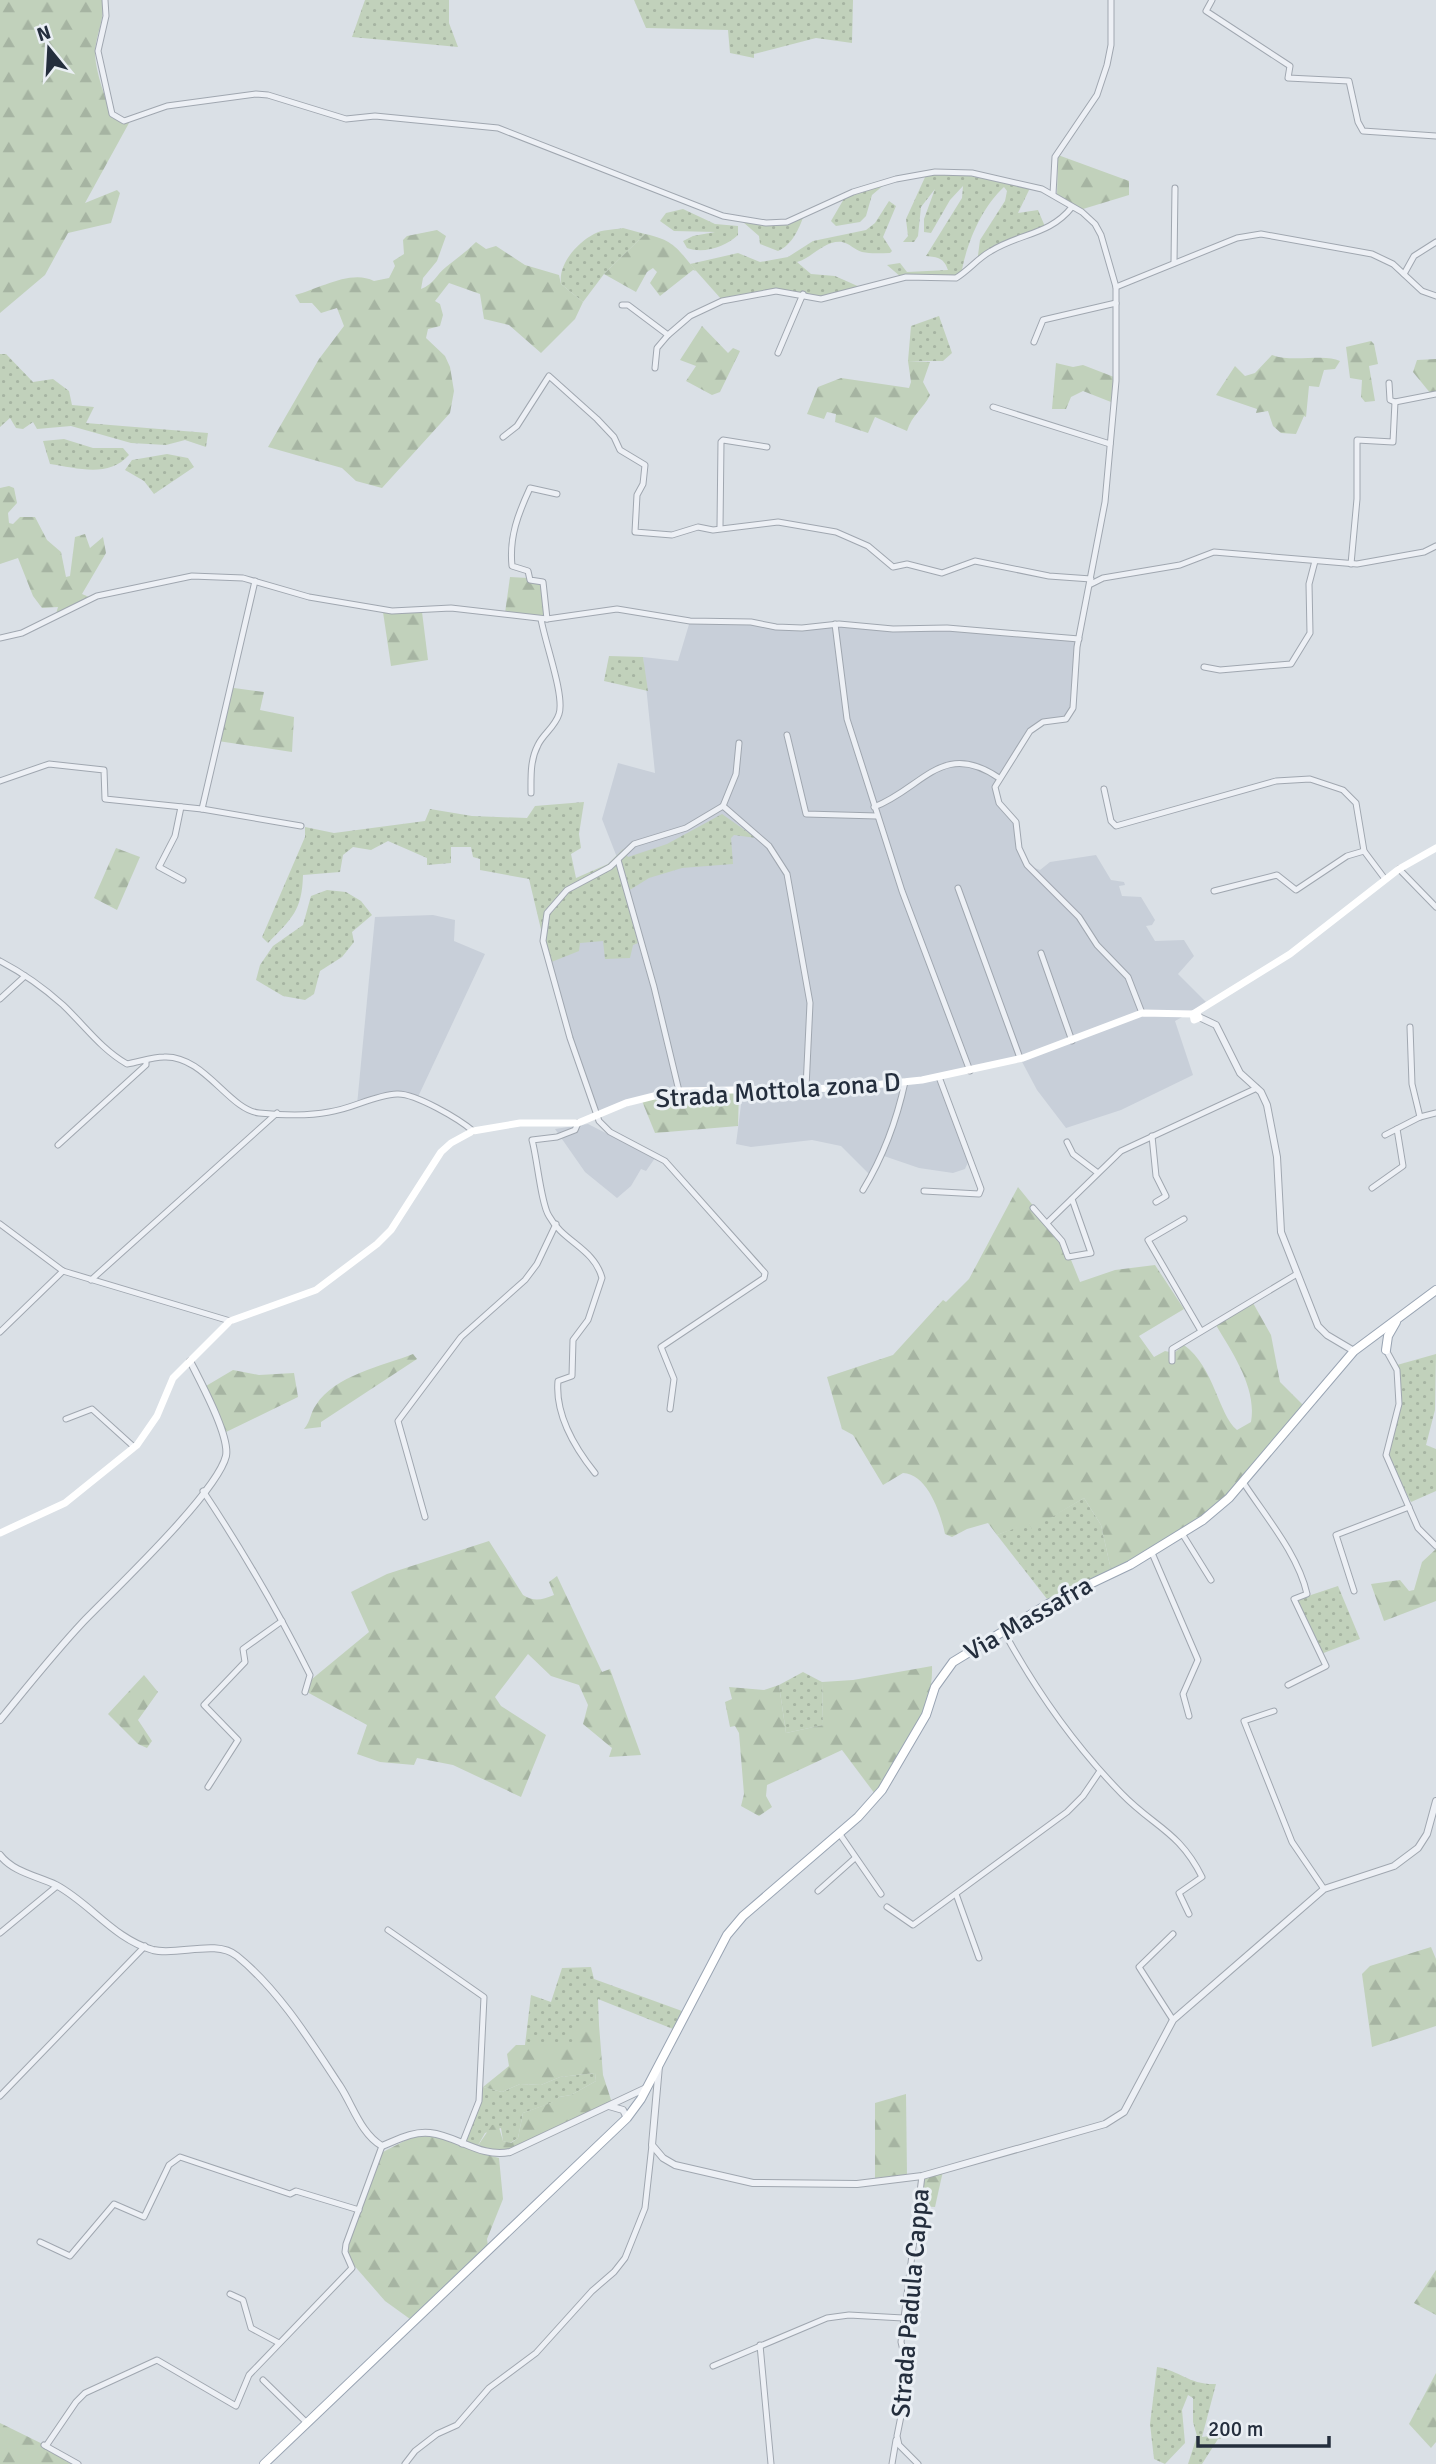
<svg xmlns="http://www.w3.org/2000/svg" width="1436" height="2464" viewBox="0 0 1436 2464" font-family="Signika,sans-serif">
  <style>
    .built { fill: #c8cfd9 }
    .grass { fill: url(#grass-dots) }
    .forest { fill: url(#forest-firs) }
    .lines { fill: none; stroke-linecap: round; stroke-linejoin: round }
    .minor-casing { stroke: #a0a7b0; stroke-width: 7 }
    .tertiary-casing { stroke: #a0a7b0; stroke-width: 8 }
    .primary-casing { stroke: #99a4b3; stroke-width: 10 }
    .minor { stroke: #edf0f5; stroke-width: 5 }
    .tertiary { stroke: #edf0f5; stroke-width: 6 }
    .secondary { stroke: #fff; stroke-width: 7 }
    .primary { stroke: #fff; stroke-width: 8 }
    .labels { text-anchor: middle; stroke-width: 6; stroke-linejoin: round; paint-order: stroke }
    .street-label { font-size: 26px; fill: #242e3d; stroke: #eaeff4 }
  </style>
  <defs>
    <pattern id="grass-dots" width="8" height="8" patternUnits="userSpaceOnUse" patternTransform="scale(1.75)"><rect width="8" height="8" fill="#c1d1bb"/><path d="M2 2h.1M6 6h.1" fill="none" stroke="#a6b4a2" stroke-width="1.8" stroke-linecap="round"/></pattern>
    <pattern id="forest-firs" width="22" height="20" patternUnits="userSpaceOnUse" patternTransform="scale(1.75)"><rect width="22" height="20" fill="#c1d1bb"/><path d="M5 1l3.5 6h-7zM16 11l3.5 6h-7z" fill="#a6b4a2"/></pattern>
  </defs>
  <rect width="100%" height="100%" fill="#dae0e6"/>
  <g class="built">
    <polygon points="690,621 751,622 776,627 839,624 893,629 947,628 1079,639 1071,715 1036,726 996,783 998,803 1012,815 1027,865 1040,870 1050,862 1096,855 1111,880 1124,882 1125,885 1119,886 1122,896 1141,897 1155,920 1152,925 1146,926 1155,941 1184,940 1194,956 1178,974 1207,1003 1175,1021 1193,1075 1121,1110 1066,1128 1037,1090 1020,1058 937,1076 969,1160 965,1169 953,1173 919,1168 881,1155 869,1174 841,1146 812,1140 751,1147 736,1144 743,1089 672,1092 597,1116 570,1038 543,941 618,860 602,819 618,763 655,773 643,657 678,661"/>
    <polygon points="433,915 455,920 454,941 485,954 417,1099 398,1094 357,1105 375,917"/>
    <polygon points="588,1124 655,1158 646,1171 641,1169 631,1186 617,1198 585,1172 555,1129"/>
  </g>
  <g class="grass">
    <polygon points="365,0 449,0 449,23 458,47 352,37"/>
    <polygon points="634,0 853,0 852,43 816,38 754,54 754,58 730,53 728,30 646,28"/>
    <path d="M 926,175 L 965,175 L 1030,188 L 1018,213 L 1038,210 L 1046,229 L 996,248 L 977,263 L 980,240 L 1005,201 L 1007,191 L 1004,187 C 981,208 966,245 961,275 L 901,277 L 887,265 L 900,263 L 907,272 L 948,270 C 944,258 938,257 926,256 L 962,198 L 963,186 L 950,200 L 931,233 L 924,232 L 924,219 L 935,189 L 921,207 L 918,236 L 914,242 L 903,242 L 908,236 L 906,219 Z"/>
    <polygon points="885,184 872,195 866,216 860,222 836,226 831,221 845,197"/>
    <path d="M 889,201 L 896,206 L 883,237 L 892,251 L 890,253 C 881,253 871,254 862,252 C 855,250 849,243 842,242 C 825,240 812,258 797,262 L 811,274 L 835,276 L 862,288 L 821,298 L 800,292 L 768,291 L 722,300 L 690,264 L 738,253 L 760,262 L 788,257 L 813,241 L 866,230 L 875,223 Z"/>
    <path d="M 683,209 L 715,224 L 738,226 L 738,235 C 725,247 704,254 687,248 L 683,241 L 693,236 L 715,232 L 674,231 L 660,221 L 666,213 Z"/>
    <path d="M 804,215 C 799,229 792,245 778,251 L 760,244 L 759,236 L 743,222 L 780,225 Z"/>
    <path d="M 623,228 L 645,234 L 604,274 L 583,302 L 561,284 C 558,264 577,243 594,234 C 602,229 614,230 623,228 Z"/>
    <polygon points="939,316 952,353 943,361 908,361 911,326"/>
    <polygon points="0,354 6,354 33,382 53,379 69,391 72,405 94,407 86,423 208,433 206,447 185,440 166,445 131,443 71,426 37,429 33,422 23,429 16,428 10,418 0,427"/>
    <path d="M 64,439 L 93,448 L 123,448 L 129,455 C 109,478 77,468 50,464 L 43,441 Z"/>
    <polygon points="167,454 188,458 194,467 154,494 144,481 125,470 132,460"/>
    <polygon points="609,656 643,657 648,691 604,681"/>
    <path d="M 584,802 L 579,834 L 581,848 L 571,854 L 576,878 L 608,864 L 623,849 L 628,857 L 667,844 L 722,814 L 756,838 L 734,835 L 731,838 L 733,864 L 682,868 L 649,878 L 625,893 L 638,943 L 633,945 L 630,958 L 605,959 L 603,941 L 580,943 L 579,951 L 549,963 L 529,879 L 480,870 L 480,859 L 473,857 L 471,847 L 451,847 L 451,863 L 427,865 L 427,858 L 388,841 L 371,850 L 353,847 L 343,855 L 340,872 L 303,875 C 302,911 292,918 268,943 L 262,937 L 305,837 L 305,827 L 334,833 L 425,821 L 430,809 L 472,816 L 527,818 L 535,806 Z"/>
    <polygon points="327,890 346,892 361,901 372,915 352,932 354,942 342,957 320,971 314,994 305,1000 283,996 256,980 260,965 273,946 303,925 311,896"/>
    <polygon points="1436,1354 1435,1410 1426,1445 1436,1449 1436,1491 1411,1502 1389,1459 1388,1445 1400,1397 1397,1365"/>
    <polygon points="1084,1498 1101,1525 1111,1570 1047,1599 997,1535 1029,1522 1032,1528"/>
    <polygon points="1338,1586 1360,1639 1321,1654 1296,1600"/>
    <polygon points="803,1672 822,1682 823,1725 786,1733 779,1685"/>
    <polygon points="591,1967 594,1979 682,2011 673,2029 598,1999 599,2025 575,2025 574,2046 525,2045 531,1995 551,2002 562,1968"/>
    <polygon points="595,2073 596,2081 571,2095 559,2097 554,2102 523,2113 518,2138 510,2143 503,2141 501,2128 485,2133 477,2147 464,2141 474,2117 478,2091 483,2087 502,2092 520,2084 541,2085 560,2077"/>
    <path d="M 1157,2367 C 1181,2371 1189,2385 1216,2384 L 1202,2437 L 1218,2435 L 1221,2439 L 1218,2439 L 1202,2464 L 1188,2464 L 1197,2436 L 1193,2422 L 1193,2398 L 1188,2395 L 1182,2410 L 1185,2443 L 1165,2464 L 1154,2459 L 1150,2424 Z"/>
  </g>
  <g class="forest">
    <path d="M 0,0 L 102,0 C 106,19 95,35 95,54 C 96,75 106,98 112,118 L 129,123 L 85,203 L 117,190 L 120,193 L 111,223 L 68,233 L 45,275 L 0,313 Z"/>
    <polygon points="1058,155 1129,181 1129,195 1083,209 1057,195"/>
    <path d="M 437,230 L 446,236 L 437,261 L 423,278 L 421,289 C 434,284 436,275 446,267 C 456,259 466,252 476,242 L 486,249 L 496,246 L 525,265 L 559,275 L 561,284 L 583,302 L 575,319 L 541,353 L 509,325 L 484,319 L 480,294 L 449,283 L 435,301 L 440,304 L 443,315 L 440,326 L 428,329 L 426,338 L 445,356 L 450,367 L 454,391 L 450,413 L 382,488 L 356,481 L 342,468 L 268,447 L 319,359 L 344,326 L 337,308 L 321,313 L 312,303 L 300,303 L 295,295 C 319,289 351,269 374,281 L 389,278 L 395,266 L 393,261 L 404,254 L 403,240 L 407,236 Z"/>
    <path d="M 645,234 C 674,240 678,249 696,271 L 693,270 L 660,296 L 650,283 L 657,272 L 653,268 L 647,272 L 636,292 L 604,274 Z"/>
    <polygon points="702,326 728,353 733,348 740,351 720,392 712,395 686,381 696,366 680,360"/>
    <polygon points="1371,341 1374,344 1378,364 1369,366 1375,401 1365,402 1361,397 1362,380 1350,378 1346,347"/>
    <path d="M 1272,355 C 1293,363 1325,353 1340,361 L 1335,369 L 1324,370 L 1319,387 L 1309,386 L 1306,417 L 1304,416 L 1296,434 L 1281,433 L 1273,426 L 1268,411 L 1256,413 L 1257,409 L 1216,395 L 1235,366 L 1245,376 L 1255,373 Z"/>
    <polygon points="1436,359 1436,392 1431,394 1413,372 1417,360"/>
    <path d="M 908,361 L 930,362 L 923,382 L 930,395 C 923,409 912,415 907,431 L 875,417 L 868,433 L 835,422 L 836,414 L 827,412 L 824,419 L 807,414 L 818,387 L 841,378 L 909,388 L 911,382 Z"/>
    <polygon points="1056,363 1073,367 1083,365 1114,377 1111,402 1083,391 1071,397 1066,409 1052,409"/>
    <polygon points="9,486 14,488 17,503 8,513 9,523 13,524 20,517 35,517 47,540 61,552 66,577 70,576 75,537 85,534 90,548 103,537 106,553 82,594 89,597 56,614 58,607 42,608 33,596 18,558 0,564 0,488"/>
    <polygon points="510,577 528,578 544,585 546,616 505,613"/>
    <polygon points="383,612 422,612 428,660 391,666"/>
    <polygon points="232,685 234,688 264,692 260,710 294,717 292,752 218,741"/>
    <polygon points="116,848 140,857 117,910 94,898"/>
    <polygon points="739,1091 738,1126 655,1133 642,1101 673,1094"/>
    <path d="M 1018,1187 L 1065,1245 L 1080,1282 L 1115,1270 L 1155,1265 L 1184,1309 L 1139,1336 L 1154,1357 L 1165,1351 L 1174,1353 L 1184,1345 C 1215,1368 1218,1414 1237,1430 L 1251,1422 C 1257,1388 1233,1354 1216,1325 L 1253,1303 L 1271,1335 L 1280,1382 L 1304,1406 L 1213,1510 L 1176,1536 L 1111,1570 L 1101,1525 L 1084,1498 L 1032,1529 L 1029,1523 L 997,1535 L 988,1523 L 967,1529 L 952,1537 L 945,1534 C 941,1515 928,1474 903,1473 L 883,1485 L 853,1435 L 842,1429 L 827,1377 L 893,1355 L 943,1300 L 946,1302 L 969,1279 Z"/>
    <path d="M 413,1354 L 417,1359 L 321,1422 L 321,1427 L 304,1429 C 311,1421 310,1413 316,1405 C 335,1375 383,1366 413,1354 Z"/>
    <polygon points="233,1370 259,1375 294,1373 298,1397 224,1433 206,1386"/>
    <path d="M 489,1541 L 523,1595 C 534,1602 542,1600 554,1595 L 549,1582 L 557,1576 L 602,1672 L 610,1669 L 641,1755 L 609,1757 L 612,1748 L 583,1724 L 588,1705 L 579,1685 L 551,1676 L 528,1654 L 495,1697 L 501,1706 L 546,1735 L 521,1797 L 453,1765 L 417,1758 L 414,1765 L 380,1762 L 357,1754 L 367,1725 L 307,1692 L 312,1679 L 369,1632 L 351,1592 L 387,1574 Z"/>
    <polygon points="1436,1549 1436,1601 1384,1621 1371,1584 1400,1580 1409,1591 1414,1590 1422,1562"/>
    <path d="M 932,1666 C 934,1714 899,1755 875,1794 L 842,1750 L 767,1785 L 766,1796 L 772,1807 L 759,1816 L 741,1806 L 744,1794 L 739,1733 L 735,1726 L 730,1727 L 725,1702 L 732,1699 L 729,1687 L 764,1690 L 779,1685 L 786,1733 L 823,1725 L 822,1682 L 853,1680 Z"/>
    <polygon points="144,1675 158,1692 138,1720 152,1741 147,1748 138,1744 108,1714"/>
    <polygon points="1431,1947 1436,1959 1436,2026 1372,2047 1362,1974 1370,1966"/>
    <polygon points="574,2025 599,2025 603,2075 612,2103 508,2150 494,2152 477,2147 492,2125 498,2124 503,2141 511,2143 518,2138 523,2113 553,2102 559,2097 571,2095 596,2081 595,2073 560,2077 541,2085 520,2084 502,2092 483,2087 509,2066 507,2054 516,2045 574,2045"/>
    <polygon points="906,2094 907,2175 875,2178 875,2103"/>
    <polygon points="435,2135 479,2153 499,2158 503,2199 487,2239 488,2246 410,2319 385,2301 345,2255 381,2153 414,2136"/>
    <polygon points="943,2171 935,2207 920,2206 924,2177"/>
    <polygon points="1436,2270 1436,2315 1414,2303"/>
    <polygon points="1436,2373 1436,2442 1431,2448 1409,2424"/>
    <polygon points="0,2423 69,2457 66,2461 71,2464 0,2464"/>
  </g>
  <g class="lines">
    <g class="minor-casing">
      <g id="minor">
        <polyline points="105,0 106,16 98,51 112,114 124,121 167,106 256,94 268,95 346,119 375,116 498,128 723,216 766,223 787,222 853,192 896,179 935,172 972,173 1042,189 1082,212 1095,224 1101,235 1116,287 1116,381 1105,502 1077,647 1073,708 1066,719 1043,722 1030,731 995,787 999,803 1016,822 1019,848 1027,865 1079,917 1097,945 1128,977 1142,1013"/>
        <polyline points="1212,0 1206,11 1290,66 1288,78 1349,81 1358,122 1363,131 1436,136"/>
        <polyline points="1053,194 1055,157 1097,95 1107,65 1111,45 1111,0"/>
        <polyline points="1174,263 1175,188"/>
        <polyline points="1404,274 1414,256 1436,242"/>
        <polyline points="1116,287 1237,238 1261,234 1372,254 1393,264 1422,291 1436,296"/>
        <polyline points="622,305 628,305 668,335"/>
        <polyline points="1034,342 1043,320 1116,303"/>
        <polyline points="778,353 803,294"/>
        <path d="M 655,368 L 657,348 L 668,335 L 690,316 L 722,301 L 776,291 L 821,299 L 906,277 L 956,278 C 969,270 978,258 991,251 C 1020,233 1050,235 1072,207"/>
        <polyline points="1389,383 1390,400 1395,402 1436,394"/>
        <polyline points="993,407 1110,444"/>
        <polyline points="503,437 517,426 549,376 597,419 614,437 620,450 645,465 643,484 637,495 635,532 672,535 698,527 713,530 778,522 836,532 868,546 893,567 907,564 942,573 975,561 1049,576 1091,579"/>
        <polyline points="720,527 721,442 723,440 767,447"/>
        <polyline points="1351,564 1357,499 1357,440 1393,442 1395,402"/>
        <polyline points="1091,584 1103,578 1180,565 1214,552 1357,564 1424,552 1436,546"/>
        <path d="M 547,619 L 543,582 L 530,580 L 528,571 L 512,566 C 509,537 518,514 530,488 L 557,494"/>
        <polyline points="835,624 847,719 902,891 970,1071"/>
        <polyline points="0,638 22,633 97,596 192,576 243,578 309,597 392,611 451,608 547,619 617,609 690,621 751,622 776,627 802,628 839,624 893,629 947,628 1079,639"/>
        <polyline points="1204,667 1220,670 1291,664 1310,633 1309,584 1315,561"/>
        <polyline points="787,735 806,814 877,816"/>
        <polyline points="0,781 49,764 104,770 105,799 202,809 301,826"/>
        <polyline points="1104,789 1111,821 1116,826 1276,781 1310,779 1343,790 1356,803 1364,851 1385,879"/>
        <path d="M 531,793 C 531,777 530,760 538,745 C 543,734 555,727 559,714 C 565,696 545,643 541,619"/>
        <polyline points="723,806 769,846 787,874 810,1003 806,1088"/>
        <polyline points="181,807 175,836 159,867 183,880"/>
        <path d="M 874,807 C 922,789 942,739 999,778"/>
        <polyline points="202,809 255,581"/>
        <polyline points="618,860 654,987 679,1091"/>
        <polyline points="1399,869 1436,907"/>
        <polyline points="958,888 1020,1058"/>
        <polyline points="1214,891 1277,875 1296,890 1347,856 1364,851"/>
        <polyline points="1041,953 1072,1041"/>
        <path d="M 0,961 C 23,973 44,988 63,1005 C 85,1026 101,1049 127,1064 C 139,1062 152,1057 164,1057 C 204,1055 229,1110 259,1113 C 280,1115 309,1116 329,1112 C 352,1109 374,1095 397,1094 C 415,1093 459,1119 473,1131"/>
        <polyline points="0,999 25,976"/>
        <polyline points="1410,1027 1412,1084 1420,1117"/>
        <path d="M 578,1123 L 575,1130 L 557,1137 L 532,1140 C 537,1157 541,1204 549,1216 C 563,1242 594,1248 602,1278 L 588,1320 L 573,1340 L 572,1376 L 558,1381 C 555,1414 575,1448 595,1473"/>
        <polyline points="1385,1135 1420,1117 1436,1113"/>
        <polyline points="1152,1136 1156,1176 1166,1196 1156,1202"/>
        <polyline points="1067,1142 1073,1154 1098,1173"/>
        <polyline points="58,1145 146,1065 146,1061"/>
        <polyline points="1372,1188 1403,1166 1397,1129"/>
        <path d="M 863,1190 C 883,1157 897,1119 905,1082"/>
        <polyline points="924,1191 979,1194 981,1189 939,1077"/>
        <polyline points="1033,1208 1062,1241 1068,1257 1091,1253 1072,1199"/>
        <polyline points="1184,1219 1148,1240 1201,1331"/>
        <polyline points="1047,1223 1121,1151 1257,1088"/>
        <polyline points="0,1224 63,1271 230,1321"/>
        <polyline points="91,1280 277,1113"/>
        <polyline points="0,1332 63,1271"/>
        <polyline points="1386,1350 1397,1370 1399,1404 1386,1455 1418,1528 1436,1546"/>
        <polyline points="1172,1361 1172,1349 1297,1274"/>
        <polyline points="670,1409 674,1379 661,1347 764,1278 765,1273 665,1161 610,1132 599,1121 570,1038 543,941 547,913 567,890 610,867 634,844 686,828 723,806 736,774 739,743"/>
        <polyline points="66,1419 92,1409 134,1447"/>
        <path d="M 1243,1482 C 1265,1516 1298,1554 1307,1594 L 1294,1599 L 1326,1666 L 1288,1685"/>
        <path d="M 203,1491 C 243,1551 278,1611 310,1675 L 305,1692"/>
        <polyline points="425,1517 398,1421 461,1337 525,1280 537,1264 556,1224"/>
        <polyline points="1183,1535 1211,1580"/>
        <polyline points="1152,1553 1198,1660 1183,1694 1189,1716"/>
        <polyline points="1354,1591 1336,1535 1409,1507"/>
        <path d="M 1003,1630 C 1036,1691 1073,1744 1122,1794 C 1154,1827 1179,1831 1202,1877 L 1179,1893 L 1189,1914"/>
        <polyline points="1274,1711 1244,1721 1292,1842 1324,1889"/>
        <polyline points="208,1787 238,1740 204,1705 245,1662 243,1649 282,1621"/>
        <polyline points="839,1833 881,1894"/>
        <polyline points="818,1891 855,1858"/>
        <polyline points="956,1894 979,1958"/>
        <polyline points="887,1907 913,1925 1067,1812 1083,1796 1100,1771"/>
        <polyline points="388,1930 484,1997 479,2101 462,2144"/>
        <polyline points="0,1933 57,1886"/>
        <polyline points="1173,2020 1139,1967 1173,1934"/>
        <polyline points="0,2096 145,1946"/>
        <polyline points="40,2242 70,2256 114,2204 144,2217 169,2165 180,2157 290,2194 296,2191 359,2210"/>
        <polyline points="230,2294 243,2300 251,2328 279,2343"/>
        <polyline points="760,2345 771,2464"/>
        <polyline points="713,2366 827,2318 849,2315 903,2318"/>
        <polyline points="263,2380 307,2423"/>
        <polyline points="44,2445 78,2464"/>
        <polyline points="46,2446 76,2402 85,2393 157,2360 236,2406 249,2375 352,2268 345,2252 346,2244 382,2146"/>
        <polyline points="405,2464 415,2451 437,2434 457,2425 489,2388 536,2353 592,2291 614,2272 625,2258 645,2208 652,2145"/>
        <polyline points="892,2464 896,2440"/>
        <polyline points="918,2464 899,2445 897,2436 909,2376 901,2342 922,2176"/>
      </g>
    </g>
    <g class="tertiary-casing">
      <g id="tertiary">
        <polyline points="1199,1017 1216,1025 1240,1073 1261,1092 1267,1105 1277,1157 1281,1232 1318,1326 1327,1335 1354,1351"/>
        <path d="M 0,1720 C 27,1687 54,1653 83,1622 C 114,1590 217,1493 226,1456 C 230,1436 200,1381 190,1361"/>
        <path d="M 0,1855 C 13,1872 37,1876 56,1885 C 90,1903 114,1939 153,1950 C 178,1956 216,1939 237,1956 C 279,1990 311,2042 340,2086 C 353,2106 361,2134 382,2146 C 397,2140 413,2131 430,2133 C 458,2136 480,2158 510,2152 L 646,2088"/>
        <polyline points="659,2066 652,2145 663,2158 675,2165 753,2183 857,2184 922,2176 1105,2124 1124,2112 1173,2020 1324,1889 1394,1866 1418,1848 1427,1834 1436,1801"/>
        <polyline points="609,2106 623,2110 627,2118"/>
      </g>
    </g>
    <g class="primary-casing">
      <g id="primary">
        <polyline points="1386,1350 1388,1336 1396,1322"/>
        <polyline points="264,2464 627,2118 641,2099 727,1935 743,1916 858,1817 882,1790 926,1715 935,1687 953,1662 1048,1604 1130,1565 1203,1520 1229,1498 1354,1351 1436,1290"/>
      </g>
    </g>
    <use href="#minor" class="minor"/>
    <use href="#tertiary" class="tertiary"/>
    <g class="secondary">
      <polyline points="1197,1013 1199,1018 1194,1020 1193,1014 1290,954 1399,869 1436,848"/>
      <polyline points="0,1533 65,1503 137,1445 157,1416 173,1378 230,1321 316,1290 377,1244 391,1230 441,1152 451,1143 473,1131 520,1123 578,1123 626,1103 674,1091 844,1088 922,1080 1023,1058 1142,1013 1193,1014"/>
    </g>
    <use href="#primary" class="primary"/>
  </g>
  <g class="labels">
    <g class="street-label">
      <text transform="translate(778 1090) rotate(-4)" y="9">Strada Mottola zona D</text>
      <text transform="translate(1028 1618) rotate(-30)" y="9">Via Massafra</text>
      <text transform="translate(910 2303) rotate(-85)" y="9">Strada Padula Cappa</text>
    </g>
  </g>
  <g transform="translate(49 49) rotate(342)" stroke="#eaeff4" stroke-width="5" paint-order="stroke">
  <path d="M0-5L12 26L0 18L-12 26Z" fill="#242e3d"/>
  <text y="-10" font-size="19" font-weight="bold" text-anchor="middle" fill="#242e3d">N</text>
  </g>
  <path d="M1198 2436v10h131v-10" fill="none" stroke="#242e3d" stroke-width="3.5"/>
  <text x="1208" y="2436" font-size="21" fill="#242e3d" stroke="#eaeff4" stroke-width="5" paint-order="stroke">200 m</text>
</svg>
